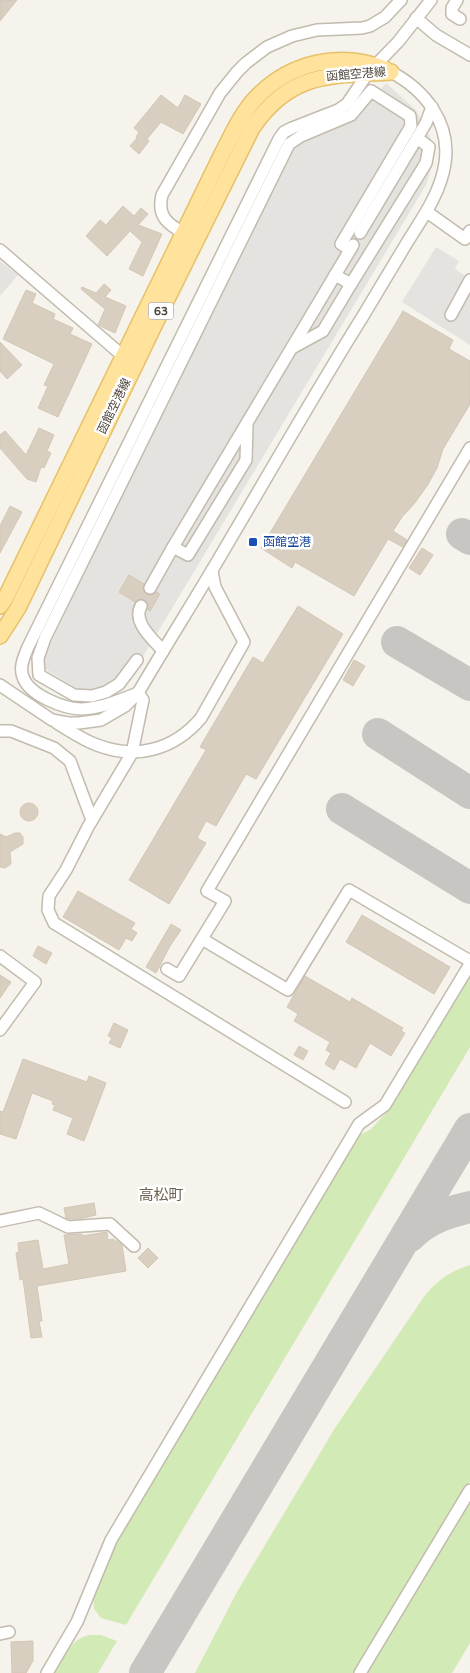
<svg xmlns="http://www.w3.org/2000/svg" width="470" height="1673" viewBox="0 0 470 1673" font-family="'Varela Round','Noto Sans JP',sans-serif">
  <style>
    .green { fill: #d2eab5 }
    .parking { fill: #e5e3e0 }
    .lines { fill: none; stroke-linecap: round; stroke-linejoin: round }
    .taxiway { stroke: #c8c6c3; stroke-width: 32 }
    .building { fill: #d8cfc1; stroke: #d3c7b4 }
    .minor-tunnel { stroke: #d4d0c8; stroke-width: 11; stroke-dasharray: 11 5.5; stroke-linecap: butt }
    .minor-casing { stroke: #c2bbae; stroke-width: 14 }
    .major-casing { stroke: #e6c16a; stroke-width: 18 }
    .minor { stroke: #fff; stroke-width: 11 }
    .major { stroke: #ffe39c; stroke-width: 15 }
    .transit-dot { fill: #1a4fb4; stroke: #fff; stroke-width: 2 }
    .labels { text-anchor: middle; stroke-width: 5; stroke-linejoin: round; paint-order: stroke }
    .shield { fill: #fff; stroke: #817c74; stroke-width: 1 }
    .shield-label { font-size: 11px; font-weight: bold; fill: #4b4439 }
    .street-label { font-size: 12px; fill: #4b4439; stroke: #fff }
    .transit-label { font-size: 12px; fill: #164399; stroke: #fff; text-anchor: start }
    .quarter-label { font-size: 15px; fill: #6e6250; stroke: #fff }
  </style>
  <rect width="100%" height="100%" fill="#f6f3ec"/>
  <g class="green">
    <polygon points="470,973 470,1047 126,1625 101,1618 94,1609 93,1595 112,1547 197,1401 209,1387 226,1352 357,1137 371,1129 385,1114"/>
    <path d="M 470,1265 L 470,1481 L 354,1673 L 195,1673 L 237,1592 L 335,1428 L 423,1298 C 436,1281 450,1271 470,1265 Z"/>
    <polygon points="470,1500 470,1643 452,1673 366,1673"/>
    <path d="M 90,1635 L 101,1635 L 117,1641 L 98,1673 L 55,1673 C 64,1657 71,1638 90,1635 Z"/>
  </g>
  <g class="parking">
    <polygon points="386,83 416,110 434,145 432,166 426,185 132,675 100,690 81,691 40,666 144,447 296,141 353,121"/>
    <polygon points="436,247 459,261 455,269 470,279 470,345 402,302"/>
    <polygon points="0,261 18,275 0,296"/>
  </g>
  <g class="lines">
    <g class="taxiway">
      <polyline points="462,534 470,539"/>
      <polyline points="397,642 470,685"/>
      <polyline points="378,734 470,793"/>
      <polyline points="342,809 470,888"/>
      <path d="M 410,1236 C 426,1219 448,1212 470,1207"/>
      <polyline points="145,1673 470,1129"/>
    </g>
  </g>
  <g class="building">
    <polygon points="0,0 17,0 0,21"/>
    <polygon points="161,95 178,108 185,95 201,104 183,134 161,122 147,139 149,141 139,154 130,146 137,138 136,137 139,132 134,128"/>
    <polygon points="123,206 134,216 141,208 148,214 138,225 162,234 143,276 129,269 142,242 130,231 107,256 86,236 100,220 106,225"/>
    <polygon points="104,284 111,290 105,297 126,306 115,333 98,325 105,309 81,289 82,287 96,293"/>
    <polygon points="26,290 36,294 32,303 55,314 53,319 73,328 70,334 92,344 58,417 38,408 48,386 44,385 54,364 3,339"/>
    <polygon points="403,311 453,340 449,349 470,361 470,404 443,449 437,468 427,486 414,504 402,517 393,531 407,540 403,547 388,539 354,596 295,562 292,568 261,548"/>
    <polygon points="0,342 22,365 7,379 0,371"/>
    <polygon points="39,428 54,435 47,451 51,453 44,468 41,467 36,482 27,479 0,448 0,435 5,431 26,455"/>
    <polygon points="10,506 22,512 0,553 0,526"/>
    <polygon points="422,548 433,555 420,575 409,568"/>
    <polygon points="129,575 144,584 143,589 146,594 151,595 156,592 160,594 150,611 148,610 147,601 144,599 139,599 135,602 119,592"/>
    <polygon points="298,606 343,634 256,779 246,774 216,826 206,821 197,838 206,843 169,904 129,880 206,750 200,747 253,657 263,663"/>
    <polygon points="354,660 365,666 353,686 343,680"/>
    <circle cx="29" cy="812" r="9"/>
    <polygon points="15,833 20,833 23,837 23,844 10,852 11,864 5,868 0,867 0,834 6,837"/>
    <polygon points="78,891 135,923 131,929 137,933 132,941 126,938 119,950 63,917"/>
    <polygon points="362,915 450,967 434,994 346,942"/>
    <polygon points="171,924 181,930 170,946 156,973 146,967"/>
    <polygon points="38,946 52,953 46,964 33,956"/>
    <polygon points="0,975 11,982 0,998"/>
    <polygon points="305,976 350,1002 352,998 403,1028 401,1031 405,1033 391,1056 370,1043 356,1068 340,1059 334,1070 325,1064 331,1053 326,1050 330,1042 294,1021 298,1014 287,1007"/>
    <polygon points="114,1023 128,1030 120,1048 109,1043 112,1038 108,1036"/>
    <polygon points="299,1046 308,1051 303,1060 294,1055"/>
    <polygon points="23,1059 87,1082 89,1076 106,1083 84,1141 67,1134 73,1118 53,1110 55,1105 52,1104 53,1101 32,1093 16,1139 0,1134 0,1111 3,1112"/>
    <polygon points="94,1203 96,1215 79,1219 69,1219 66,1218 64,1208"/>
    <polygon points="107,1232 108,1240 114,1239 114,1241 117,1241 122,1245 126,1271 37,1286 42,1321 39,1321 42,1337 31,1338 23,1279 20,1280 16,1253 19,1252 18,1243 38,1240 43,1269 69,1264 64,1235 82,1234 82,1236"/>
    <polygon points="148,1248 158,1258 148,1268 138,1258"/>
    <polygon points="33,1641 33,1661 26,1673 12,1673 11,1642"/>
  </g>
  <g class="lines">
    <polyline class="minor-tunnel" points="141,606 150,588"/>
    <g class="minor-casing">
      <g id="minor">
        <polyline points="457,0 452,8 452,14 460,19"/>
        <polyline points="416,18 436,35 470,55"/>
        <polyline points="427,212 465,239 470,231"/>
        <polyline points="360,233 426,123 432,107"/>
        <path d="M 190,237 C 172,226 156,220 162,195 L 220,93 L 237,72 L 246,63 L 267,47 L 292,36 L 317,30 L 362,28 L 370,26 L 385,17 L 401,0"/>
        <polyline points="0,250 123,356"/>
        <polyline points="335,275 351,284 426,163 429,147 417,138"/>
        <polyline points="451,315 470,280"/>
        <polyline points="292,348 323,331 351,284"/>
        <polyline points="173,547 188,555 246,460 247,424"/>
        <polyline points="150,588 173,547 353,245"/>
        <path d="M 141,606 C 132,622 153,639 163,651"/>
        <polyline points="137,660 119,684 106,692 92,696 74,695 39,675 38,658 45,638 289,144 301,136 351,115 371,91 410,116 411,126 341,244 350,250"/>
        <path d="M 0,685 L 52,720 L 68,723 L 79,723 L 101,720 L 125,706 L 138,693 C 166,645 196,598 224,550 C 270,472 315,393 363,316 C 378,291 393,266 408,241 C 423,217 441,192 445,163 C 451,123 425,90 391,72"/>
        <path d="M 57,723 C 70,731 83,740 97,745 C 136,760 174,750 201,718 L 244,642 L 215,587 L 212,571"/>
        <polyline points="0,731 11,731 54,748 70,761 92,820"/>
        <polyline points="202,939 288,990 349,890 470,961"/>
        <polyline points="0,956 35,982 0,1030"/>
        <polyline points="167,969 179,976 225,901 207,891 470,448"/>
        <path d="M 345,1102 L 54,923 L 48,910 L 49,896 L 66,870 L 88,827 L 132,753 L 143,700 L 138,693 C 120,700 102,708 82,709 C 64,709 29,695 23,677 C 19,667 24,657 28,647 L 279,139 L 284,132 L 292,128 L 338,110 L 347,104 L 368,73 L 398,42 L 431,0"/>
        <polyline points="0,1221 39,1213 68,1227 110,1224 134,1246"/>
        <polyline points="0,1634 9,1632"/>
        <polyline points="47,1673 77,1622 111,1540 359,1124 385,1105 470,964"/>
        <polyline points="360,1673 470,1490"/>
      </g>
    </g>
    <g class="major-casing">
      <g id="major">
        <path d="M 0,606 L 5,599 L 222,154 C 232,135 241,114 256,98 C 290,62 340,51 385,69"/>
        <path d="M 0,636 L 18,608 L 162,309 L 252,128 C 291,71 330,76 391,72"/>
      </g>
    </g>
    <use href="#minor" class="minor"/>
    <use href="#major" class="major"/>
  </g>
  <rect class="transit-dot" x="248" y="537" width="10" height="10" rx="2.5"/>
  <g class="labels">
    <rect class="shield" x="148.5" y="302.5" width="25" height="17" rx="4"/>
    <g class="shield-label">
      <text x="161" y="315">63</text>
    </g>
    <g class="street-label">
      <text transform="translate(356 74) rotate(-5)" y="4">函館空港線</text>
      <text transform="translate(114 406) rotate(-64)" y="4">函館空港線</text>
    </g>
    <g class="transit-label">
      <text x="263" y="546">函館空港</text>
    </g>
    <g class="quarter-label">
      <text x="161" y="1200">高松町</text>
    </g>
  </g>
</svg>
